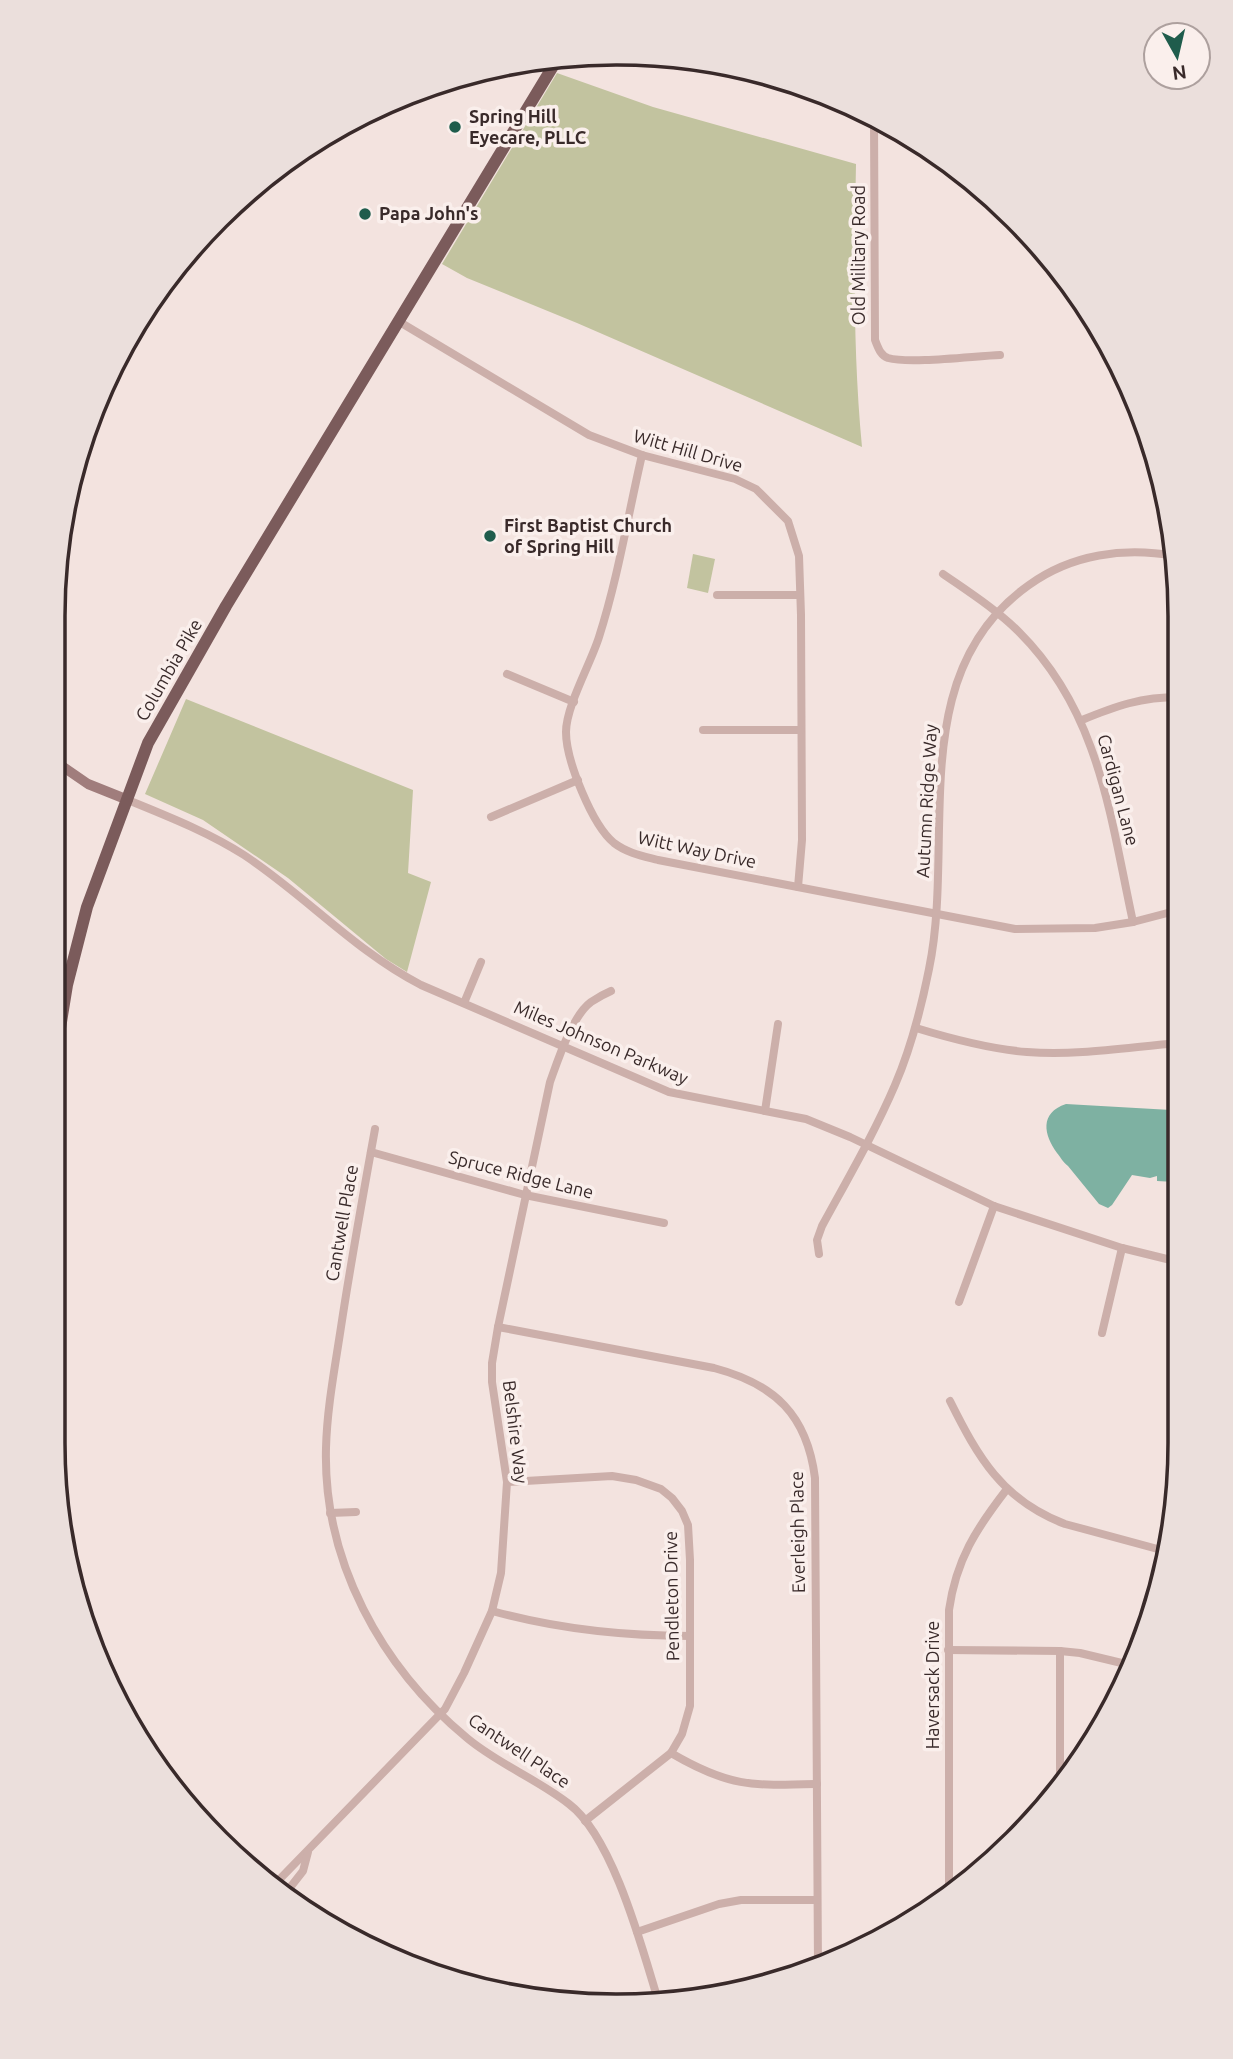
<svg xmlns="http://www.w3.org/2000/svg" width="1233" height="2059" viewBox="0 0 1233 2059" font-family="Ubuntu,sans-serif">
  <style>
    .green { fill: #c2c39f }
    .water { fill: #7eb1a2 }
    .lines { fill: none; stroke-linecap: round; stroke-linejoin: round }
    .street { stroke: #ccafaa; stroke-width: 8 }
    .secondary { stroke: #a07d7c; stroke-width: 10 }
    .primary { stroke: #7b5b5b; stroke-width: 12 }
    .poi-dot { fill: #1f5c4c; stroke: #faefec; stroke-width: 2.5 }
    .labels { text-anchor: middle; stroke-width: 7; stroke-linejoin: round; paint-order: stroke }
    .poi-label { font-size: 18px; font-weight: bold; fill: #392a2a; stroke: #faefec; text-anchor: start }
    .street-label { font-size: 18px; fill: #392a2a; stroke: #faefec }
    .rim { fill: none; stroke: #392a2a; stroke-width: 3.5 }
  </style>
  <rect width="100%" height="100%" fill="#f3e3df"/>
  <g class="green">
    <path d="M 557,73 L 653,107 L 856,164 C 854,259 853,352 862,447 L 577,323 L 467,278 L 442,264 Z"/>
    <polygon points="693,554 715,559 708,593 687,588"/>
    <polygon points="186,699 413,790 408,873 431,882 407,972 386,959 288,878 203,820 145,794"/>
  </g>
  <path class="water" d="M 1066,1104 L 1171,1110 C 1181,1130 1170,1163 1175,1182 L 1157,1181 L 1157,1176 L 1150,1178 L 1132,1175 L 1112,1205 L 1108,1208 L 1099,1204 L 1068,1166 C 1063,1162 1061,1158 1057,1153 C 1044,1135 1039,1113 1066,1104 Z"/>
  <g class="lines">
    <g class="street">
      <path d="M 874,118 L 875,340 C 878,347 880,355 888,358 C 910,364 974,356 1000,355"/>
      <polyline points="398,321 589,435 642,455 735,479 756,489 788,521 799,556 801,615 802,840 798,887"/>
      <path d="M 642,455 C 628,515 618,578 599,637 C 591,663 566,706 566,732 C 566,760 592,825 614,843 C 627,853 643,856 658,860 L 1015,929 L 1095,928 L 1133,922 L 1179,910"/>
      <path d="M 943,574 C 969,592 997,610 1019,632 C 1100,713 1110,816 1133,922"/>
      <polyline points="717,595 800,595"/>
      <polyline points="507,674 574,702"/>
      <path d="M 1082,720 C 1116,706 1141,697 1179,697"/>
      <polyline points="703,730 801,730"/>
      <path d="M 128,800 C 167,816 208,832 244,855 C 306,896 355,951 421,985 L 669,1092 L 806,1119 L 850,1137 L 994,1206 L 1122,1248 L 1179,1262"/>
      <polyline points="491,817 578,780"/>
      <polyline points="464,1003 481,962"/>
      <path d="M 916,1028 C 952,1039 989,1049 1027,1052 C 1078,1056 1129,1047 1179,1043"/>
      <polyline points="765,1111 778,1024"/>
      <path d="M 375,1129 C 363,1195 351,1261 341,1327 C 335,1367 327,1408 326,1448 C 323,1561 381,1667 467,1738 C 498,1764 537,1779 569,1804 C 613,1837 642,1948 658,2000"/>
      <polyline points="371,1152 525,1195 664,1223"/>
      <path d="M 819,1254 L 817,1240 L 822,1226 C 847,1180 874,1134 895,1085 C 911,1048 921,1009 929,969 C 956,839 903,674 1029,585 C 1072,554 1124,547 1175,556"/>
      <polyline points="959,1302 994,1206"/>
      <path d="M 498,1327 L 714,1368 C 775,1384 807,1415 815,1478 L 818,1966"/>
      <polyline points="1102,1333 1122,1248"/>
      <path d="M 950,1401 C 978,1457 1002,1500 1065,1524 L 1165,1551"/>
      <polyline points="507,1482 612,1476 636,1480 661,1489 672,1498 682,1511 688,1525 690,1560 690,1706 682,1734 671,1753 585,1821"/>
      <polyline points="330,1513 356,1512"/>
      <path d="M 492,1611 C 557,1629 622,1636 690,1636"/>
      <polyline points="948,1650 1060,1651 1080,1653 1130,1665"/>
      <polyline points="1060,1651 1060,1783"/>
      <path d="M 671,1753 C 729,1787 751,1786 817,1784"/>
      <path d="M 274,1885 L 445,1709 L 464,1673 L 492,1611 L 501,1573 L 507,1482 L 492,1382 L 492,1363 L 498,1327 L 550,1082 C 558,1060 572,1016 591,1002 C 597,998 604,994 611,991"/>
      <polyline points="285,1894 303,1871 308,1852"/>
      <path d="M 949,1896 L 949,1610 C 956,1560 976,1529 1007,1489"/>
      <polyline points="637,1932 719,1904 741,1900 817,1900"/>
    </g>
    <polyline class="secondary" points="53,760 88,784 128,800"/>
    <polyline class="primary" points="53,1071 67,985 87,907 148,743 226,606 558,58"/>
  </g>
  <g class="poi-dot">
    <circle cx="455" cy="127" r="7"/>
    <circle cx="365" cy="214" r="7"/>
    <circle cx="490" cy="536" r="7"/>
  </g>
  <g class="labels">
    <g class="poi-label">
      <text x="469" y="123">Spring Hill<tspan x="469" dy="21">Eyecare, PLLC</tspan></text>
      <text x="379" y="220">Papa John's</text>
      <text x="504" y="532">First Baptist Church<tspan x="504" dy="21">of Spring Hill</tspan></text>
    </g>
    <g class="street-label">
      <text transform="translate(859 255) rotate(-90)" y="6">Old Military Road</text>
      <text transform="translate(688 451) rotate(16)" y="6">Witt Hill Drive</text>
      <text transform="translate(169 670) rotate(-60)" y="6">Columbia Pike</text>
      <text transform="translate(1118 790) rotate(75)" y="6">Cardigan Lane</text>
      <text transform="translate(927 801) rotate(-87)" y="6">Autumn Ridge Way</text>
      <text transform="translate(697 850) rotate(12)" y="6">Witt Way Drive</text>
      <text transform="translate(601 1043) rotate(23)" y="6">Miles Johnson Parkway</text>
      <text transform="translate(521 1175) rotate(14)" y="6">Spruce Ridge Lane</text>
      <text transform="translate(342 1223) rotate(-80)" y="6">Cantwell Place</text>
      <text transform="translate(515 1432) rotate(83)" y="6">Belshire Way</text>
      <text transform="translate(798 1532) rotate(-91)" y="6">Everleigh Place</text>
      <text transform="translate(672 1596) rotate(-91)" y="6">Pendleton Drive</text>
      <text transform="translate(933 1685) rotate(-90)" y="6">Haversack Drive</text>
      <text transform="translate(519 1751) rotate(34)" y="6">Cantwell Place</text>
    </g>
  </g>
  <path d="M0 0H1233V2059H0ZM616 65H617A551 551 0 0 1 1168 616V1443A551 551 0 0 1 617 1994H616A551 551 0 0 1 65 1443V616A551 551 0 0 1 616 65Z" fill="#ebdfdc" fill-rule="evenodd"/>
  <path class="rim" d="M616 65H617A551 551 0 0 1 1168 616V1443A551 551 0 0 1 617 1994H616A551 551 0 0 1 65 1443V616A551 551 0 0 1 616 65Z"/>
  <g transform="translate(1177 56) rotate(172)"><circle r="33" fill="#faefec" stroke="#ada09e" stroke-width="2"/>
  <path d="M0-5L12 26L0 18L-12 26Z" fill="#1f5c4c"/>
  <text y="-10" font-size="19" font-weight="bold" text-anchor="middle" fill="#392a2a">N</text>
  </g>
</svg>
